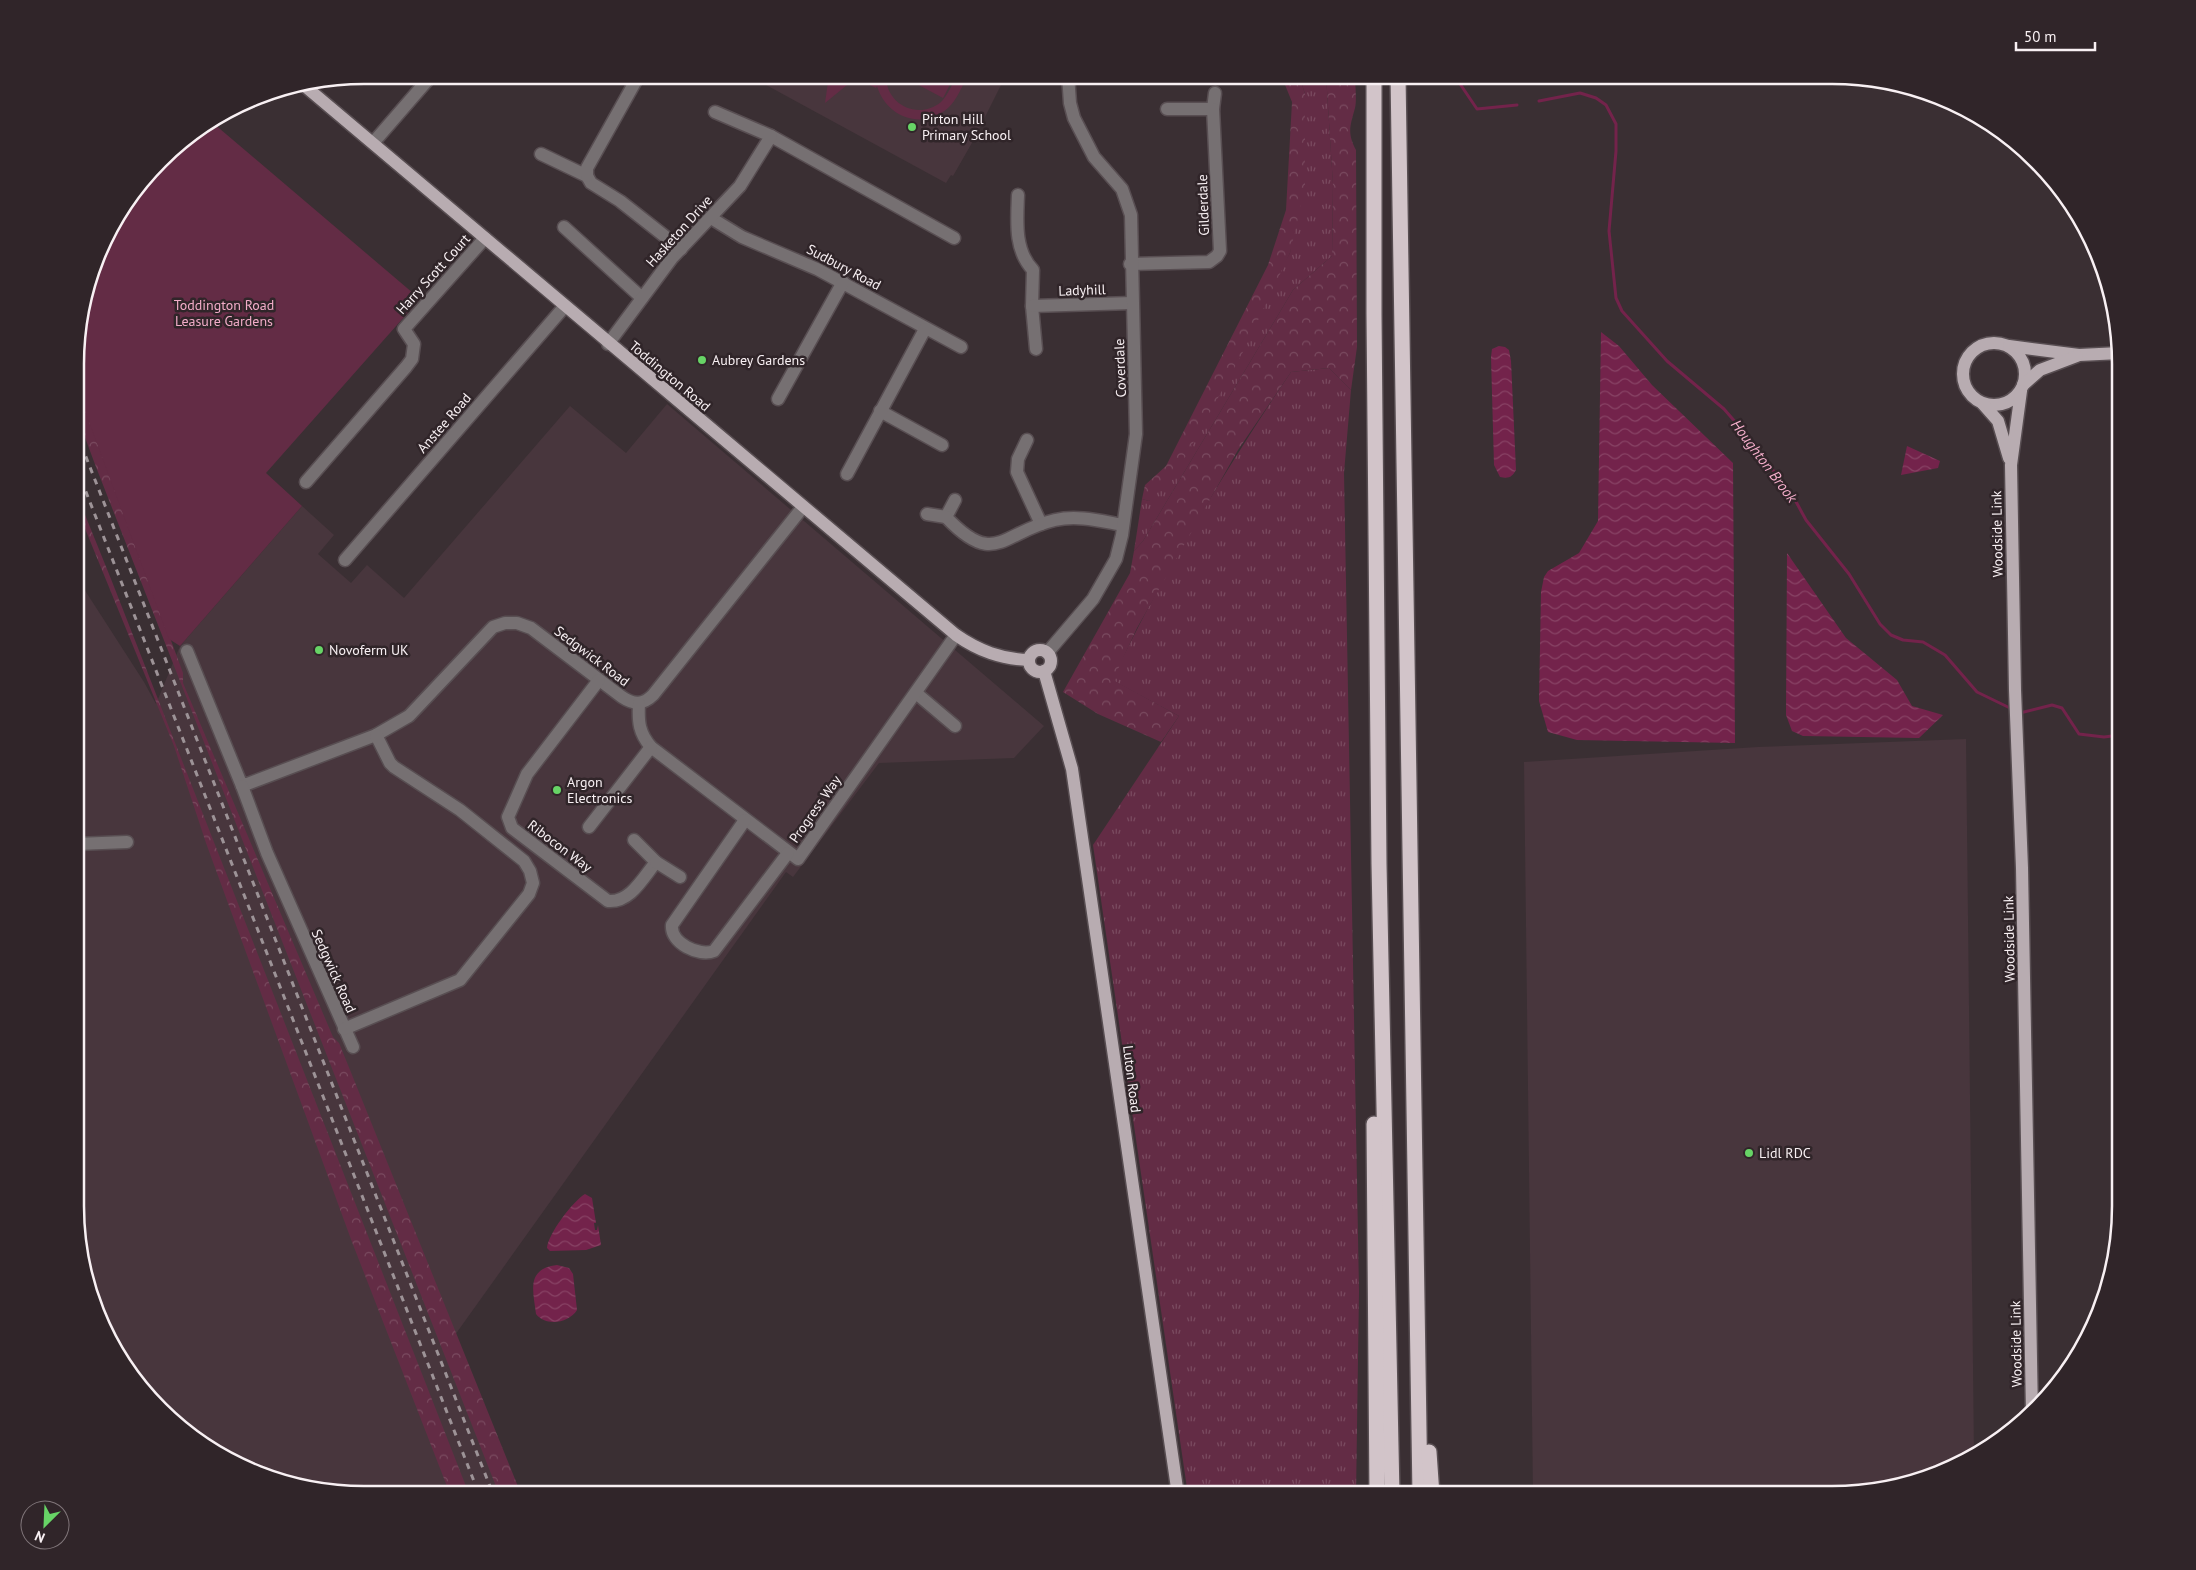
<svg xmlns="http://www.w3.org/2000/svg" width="2196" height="1570" viewBox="0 0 2196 1570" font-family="'PT Sans',sans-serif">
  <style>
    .built { fill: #48363d }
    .grass { fill: url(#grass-tufts) }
    .forest { fill: url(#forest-crowns) }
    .garden { fill: #632c45 }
    .water { fill: url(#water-waves) }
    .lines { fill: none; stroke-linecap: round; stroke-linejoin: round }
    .stream { stroke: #73234b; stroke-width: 3 }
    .minor-casing { stroke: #584e52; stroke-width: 15 }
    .major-casing { stroke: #584e52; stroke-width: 15 }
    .highway-casing { stroke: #584e52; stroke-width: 18 }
    .minor { stroke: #767072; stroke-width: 12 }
    .major { stroke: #b8acb1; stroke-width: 12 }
    .highway { stroke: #d2c4c9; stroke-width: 15 }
    .rail { stroke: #9d9397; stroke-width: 3; stroke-dasharray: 6 6; stroke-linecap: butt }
    .poi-dot { fill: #67d466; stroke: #302529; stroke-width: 2 }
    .labels { text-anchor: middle; stroke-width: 5; stroke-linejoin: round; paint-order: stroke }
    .poi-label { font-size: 14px; fill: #f8f0f3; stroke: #302529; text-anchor: start }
    .street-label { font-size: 14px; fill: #f8f0f3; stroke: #302529 }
    .park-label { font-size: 14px; fill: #f2acc8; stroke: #302529 }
    .water-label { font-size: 15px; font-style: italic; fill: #f6afcc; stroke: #302529 }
    .rim { fill: none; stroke: #f8f0f3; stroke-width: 2.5 }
  </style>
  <defs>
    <pattern id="grass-tufts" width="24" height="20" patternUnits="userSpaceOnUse" patternTransform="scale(1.25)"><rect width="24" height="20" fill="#632c45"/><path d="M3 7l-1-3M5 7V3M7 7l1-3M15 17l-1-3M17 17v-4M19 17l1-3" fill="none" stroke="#7a4b60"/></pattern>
    <pattern id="forest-crowns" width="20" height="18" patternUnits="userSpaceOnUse" patternTransform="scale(1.25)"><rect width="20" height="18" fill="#632c45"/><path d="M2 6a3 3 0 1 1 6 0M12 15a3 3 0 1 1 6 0" fill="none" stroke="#7a4b60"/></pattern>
    <pattern id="water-waves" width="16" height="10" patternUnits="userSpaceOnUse" patternTransform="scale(1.25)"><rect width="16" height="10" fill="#73234b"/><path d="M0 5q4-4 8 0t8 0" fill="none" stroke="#884365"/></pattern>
  </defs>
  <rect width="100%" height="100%" fill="#3a2f33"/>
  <g class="built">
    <polygon points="748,75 1006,75 973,141 953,176 951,175 946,183"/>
    <polygon points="667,404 1044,726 1014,758 879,763 793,877 786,872 455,1335 517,1494 346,1494 254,1473 188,1435 114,1350 77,1243 77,578 144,682 156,704 180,646 302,506 334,535 318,554 351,583 367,565 404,598 570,406 626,453"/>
    <polygon points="1966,739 1974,1455 1960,1465 1906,1485 1832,1495 1533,1495 1524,762 1758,747"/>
  </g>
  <g class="grass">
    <polygon points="1299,75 1326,75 1333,184 1332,256 1293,290 1143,541 1134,551 1142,499 1149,501 1290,253 1305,94"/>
    <path d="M 1329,368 L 1351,390 L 1344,473 L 1359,1291 L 1356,1495 L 1188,1495 L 1093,845 L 1179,716 L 1112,680 C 1163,573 1225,470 1291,372 Z"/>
  </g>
  <g class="forest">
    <polygon points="1281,75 1299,75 1305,94 1305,187 1290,253 1241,356 1176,474 1149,501 1142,499 1145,485 1166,466 1268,265 1286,210 1292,102"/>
    <path d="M 1326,75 L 1355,75 C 1355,85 1357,99 1355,108 C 1350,126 1347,133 1356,150 L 1357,347 L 1351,390 L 1329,368 L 1291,372 L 1238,450 L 1137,628 L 1113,680 L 1179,716 L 1161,742 L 1098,714 L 1063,692 L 1130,573 L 1134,551 L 1143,541 L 1293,290 L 1332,256 L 1333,185 Z"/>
    <polygon points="77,386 183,673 183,683 333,1037 339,1043 348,1065 521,1494 499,1494 96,467 77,416"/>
    <polygon points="77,495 111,579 469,1494 450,1494 352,1242 206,843 174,746 77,509"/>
  </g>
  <g class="garden">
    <polygon points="829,75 846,75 852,81 825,103"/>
    <path d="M 864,75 L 886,75 C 885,104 918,121 941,102 C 948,95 952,84 957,75 L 968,75 C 962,86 957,100 948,108 C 922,131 886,117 877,86 L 876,88 L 861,81 Z"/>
    <polygon points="900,75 955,75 943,98"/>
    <polygon points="213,123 420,299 266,473 302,506 180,646 169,639 77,389 77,327 105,236 173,147"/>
  </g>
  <g class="water">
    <polygon points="1601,332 1619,346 1652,385 1733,463 1735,743 1577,740 1548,732 1539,701 1541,592 1544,577 1548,571 1579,553 1598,521"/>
    <path d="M 1499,346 L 1505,347 L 1509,350 L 1511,361 L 1516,470 C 1512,477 1509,479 1500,477 L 1494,465 L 1491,357 L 1492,349 Z"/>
    <polygon points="1907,446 1940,461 1938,468 1901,475"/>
    <polygon points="1787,553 1846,638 1897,680 1912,706 1943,715 1919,738 1803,736 1792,731 1786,715"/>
    <path d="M 585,1194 L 592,1198 L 596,1223 L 594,1223 L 595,1230 L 597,1230 L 598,1225 L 601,1245 L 586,1250 L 550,1251 L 547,1248 C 548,1234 573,1201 585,1194 Z"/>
    <path d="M 557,1265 L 569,1268 L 573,1274 L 577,1310 C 569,1323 546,1327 536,1314 C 533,1290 526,1269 557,1265 Z"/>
  </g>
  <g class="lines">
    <g class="stream">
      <polyline points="1454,75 1477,109 1517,105"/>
      <polyline points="1539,101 1580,93 1596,98 1606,105 1616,124 1616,151 1609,231 1616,298 1622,311 1667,361 1724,409 1744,432 1794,498 1806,520 1849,574 1880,624 1891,635 1903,640 1923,642 1945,655 1977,692 2012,709"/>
      <polyline points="2020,713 2052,705 2062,708 2079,734 2104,737 2120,735"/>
    </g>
    <g class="minor-casing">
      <g id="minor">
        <polyline points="1213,109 1215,93"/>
        <polyline points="771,136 954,238"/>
        <polyline points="373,143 432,75"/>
        <polyline points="541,154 587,176 591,183 620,201 681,249"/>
        <polyline points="587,176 587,168 639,75"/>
        <path d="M 1018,195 C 1017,221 1014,250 1033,270 L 1032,306 L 1036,349"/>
        <polyline points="711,218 742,237 817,269 961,347"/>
        <polyline points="564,227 642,298"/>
        <polyline points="1130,264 1209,262 1217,256 1220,251 1213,109 1167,109"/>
        <polyline points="1032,306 1132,303"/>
        <polyline points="608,344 672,258 740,186 771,136 715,112"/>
        <polyline points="778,399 843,282"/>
        <polyline points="880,411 942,445"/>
        <polyline points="1027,440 1018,459 1017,472 1041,524"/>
        <polyline points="847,474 925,329"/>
        <polyline points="306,482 406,367 412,359 414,344 404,329 485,238"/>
        <path d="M 955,500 L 946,517 C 995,569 1002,532 1055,520 C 1078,515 1100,521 1123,525"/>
        <polyline points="927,514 946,517"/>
        <polyline points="345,560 565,306"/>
        <path d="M 187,651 L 242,786 L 376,735 L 409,716 L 493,627 L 505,623 L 517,623 L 531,628 L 622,697 C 634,705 643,705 653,695 L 803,507"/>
        <polyline points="1047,653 1093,599 1116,559 1122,535 1136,434 1131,215 1122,189 1094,157 1074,118 1070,103 1068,75"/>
        <path d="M 599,680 L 527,774 L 508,817 L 512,828 L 608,901 C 630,903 643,878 656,862 L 634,840"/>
        <polyline points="916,693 955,726"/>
        <path d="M 639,704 C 638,722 639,733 651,747 L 798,859 L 956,635"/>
        <polyline points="242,786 267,853 353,1047"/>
        <path d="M 745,820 L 672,925 C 670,943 699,957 714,951 L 788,853"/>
        <polyline points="589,827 651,747"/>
        <polyline points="77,844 127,842"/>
        <polyline points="656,862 680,877"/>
        <polyline points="344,1029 460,980 529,894 533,883 530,871 524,861 460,810 394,767 390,763 376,735"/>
      </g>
    </g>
    <g class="major-casing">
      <g id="major">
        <path d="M 306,87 L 956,635 C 979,651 1001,659 1029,660"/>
        <circle cx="1994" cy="374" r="31"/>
        <polyline points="2009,346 2079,355 2120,353"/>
        <polyline points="2023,385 2040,370 2077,356"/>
        <polyline points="2021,391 2011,465 2015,690 2022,868 2032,1413"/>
        <polyline points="1983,404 1998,421 2009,458"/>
        <circle cx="1040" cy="661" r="11"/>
        <polyline points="1044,671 1072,769 1178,1495"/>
      </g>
    </g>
    <g class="highway-casing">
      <g id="highway">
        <polyline points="1374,75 1374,314 1379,864 1392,1495"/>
        <polyline points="1398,75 1420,1495"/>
        <polyline points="1374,1124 1377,1495"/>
        <polyline points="1429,1452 1432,1495"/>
      </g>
    </g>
    <use href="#minor" class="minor"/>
    <use href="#major" class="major"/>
    <use href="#highway" class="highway"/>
    <g class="rail">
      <polyline points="77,434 493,1494"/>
      <polyline points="77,469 479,1494"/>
    </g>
  </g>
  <g class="poi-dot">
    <circle cx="912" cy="127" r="5"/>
    <circle cx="702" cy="360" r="5"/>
    <circle cx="319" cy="650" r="5"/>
    <circle cx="557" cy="790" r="5"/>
    <circle cx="1749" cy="1153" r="5"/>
  </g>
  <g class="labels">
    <g class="poi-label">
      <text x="922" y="124">Pirton Hill<tspan x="922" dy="16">Primary School</tspan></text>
      <text x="712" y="365">Aubrey Gardens</text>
      <text x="329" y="655">Novoferm UK</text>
      <text x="567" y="787">Argon<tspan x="567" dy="16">Electronics</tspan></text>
      <text x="1759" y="1158">Lidl RDC</text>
    </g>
    <g class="street-label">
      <text transform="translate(1203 205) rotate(-92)" y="5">Gilderdale</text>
      <text transform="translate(679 231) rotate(-48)" y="5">Hasketon Drive</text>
      <text transform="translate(844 267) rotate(28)" y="5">Sudbury Road</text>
      <text transform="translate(433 274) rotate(-48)" y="5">Harry Scott Court</text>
      <text transform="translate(1082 290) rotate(-2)" y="5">Ladyhill</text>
      <text transform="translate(1120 368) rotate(-92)" y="5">Coverdale</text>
      <text transform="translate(670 376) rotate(40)" y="5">Toddington Road</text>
      <text transform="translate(444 423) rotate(-49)" y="5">Anstee Road</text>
      <text transform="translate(1997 534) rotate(-91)" y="5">Woodside Link</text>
      <text transform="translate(592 656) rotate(37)" y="5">Sedgwick Road</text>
      <text transform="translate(815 809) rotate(-55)" y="5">Progress Way</text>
      <text transform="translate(560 846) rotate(37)" y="5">Ribocon Way</text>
      <text transform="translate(2009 939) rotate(-91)" y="5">Woodside Link</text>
      <text transform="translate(334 971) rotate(66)" y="5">Sedgwick Road</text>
      <text transform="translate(1132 1079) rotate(83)" y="5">Luton Road</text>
      <text transform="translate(2016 1344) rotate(-91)" y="5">Woodside Link</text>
    </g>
    <g class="park-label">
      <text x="224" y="310">Toddington Road<tspan x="224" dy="16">Leasure Gardens</tspan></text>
    </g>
    <g class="water-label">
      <text transform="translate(1764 461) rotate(53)" y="5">Houghton Brook</text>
    </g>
  </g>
  <path d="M0 0H2196V1570H0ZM364 84H1832A280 280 0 0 1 2112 364V1206A280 280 0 0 1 1832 1486H364A280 280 0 0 1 84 1206V364A280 280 0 0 1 364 84Z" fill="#302529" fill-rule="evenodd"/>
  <path class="rim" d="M364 84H1832A280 280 0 0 1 2112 364V1206A280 280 0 0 1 1832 1486H364A280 280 0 0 1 84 1206V364A280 280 0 0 1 364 84Z"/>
  <g transform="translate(45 1525) rotate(204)"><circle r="24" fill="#302529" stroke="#80767a"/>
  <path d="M0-4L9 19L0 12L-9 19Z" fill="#67d466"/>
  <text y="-8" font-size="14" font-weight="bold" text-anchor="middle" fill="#f8f0f3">N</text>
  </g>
  <path d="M2016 42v8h79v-8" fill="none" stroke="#f8f0f3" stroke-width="2.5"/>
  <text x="2024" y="42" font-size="15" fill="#f8f0f3" stroke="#302529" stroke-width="4" paint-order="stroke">50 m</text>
</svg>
